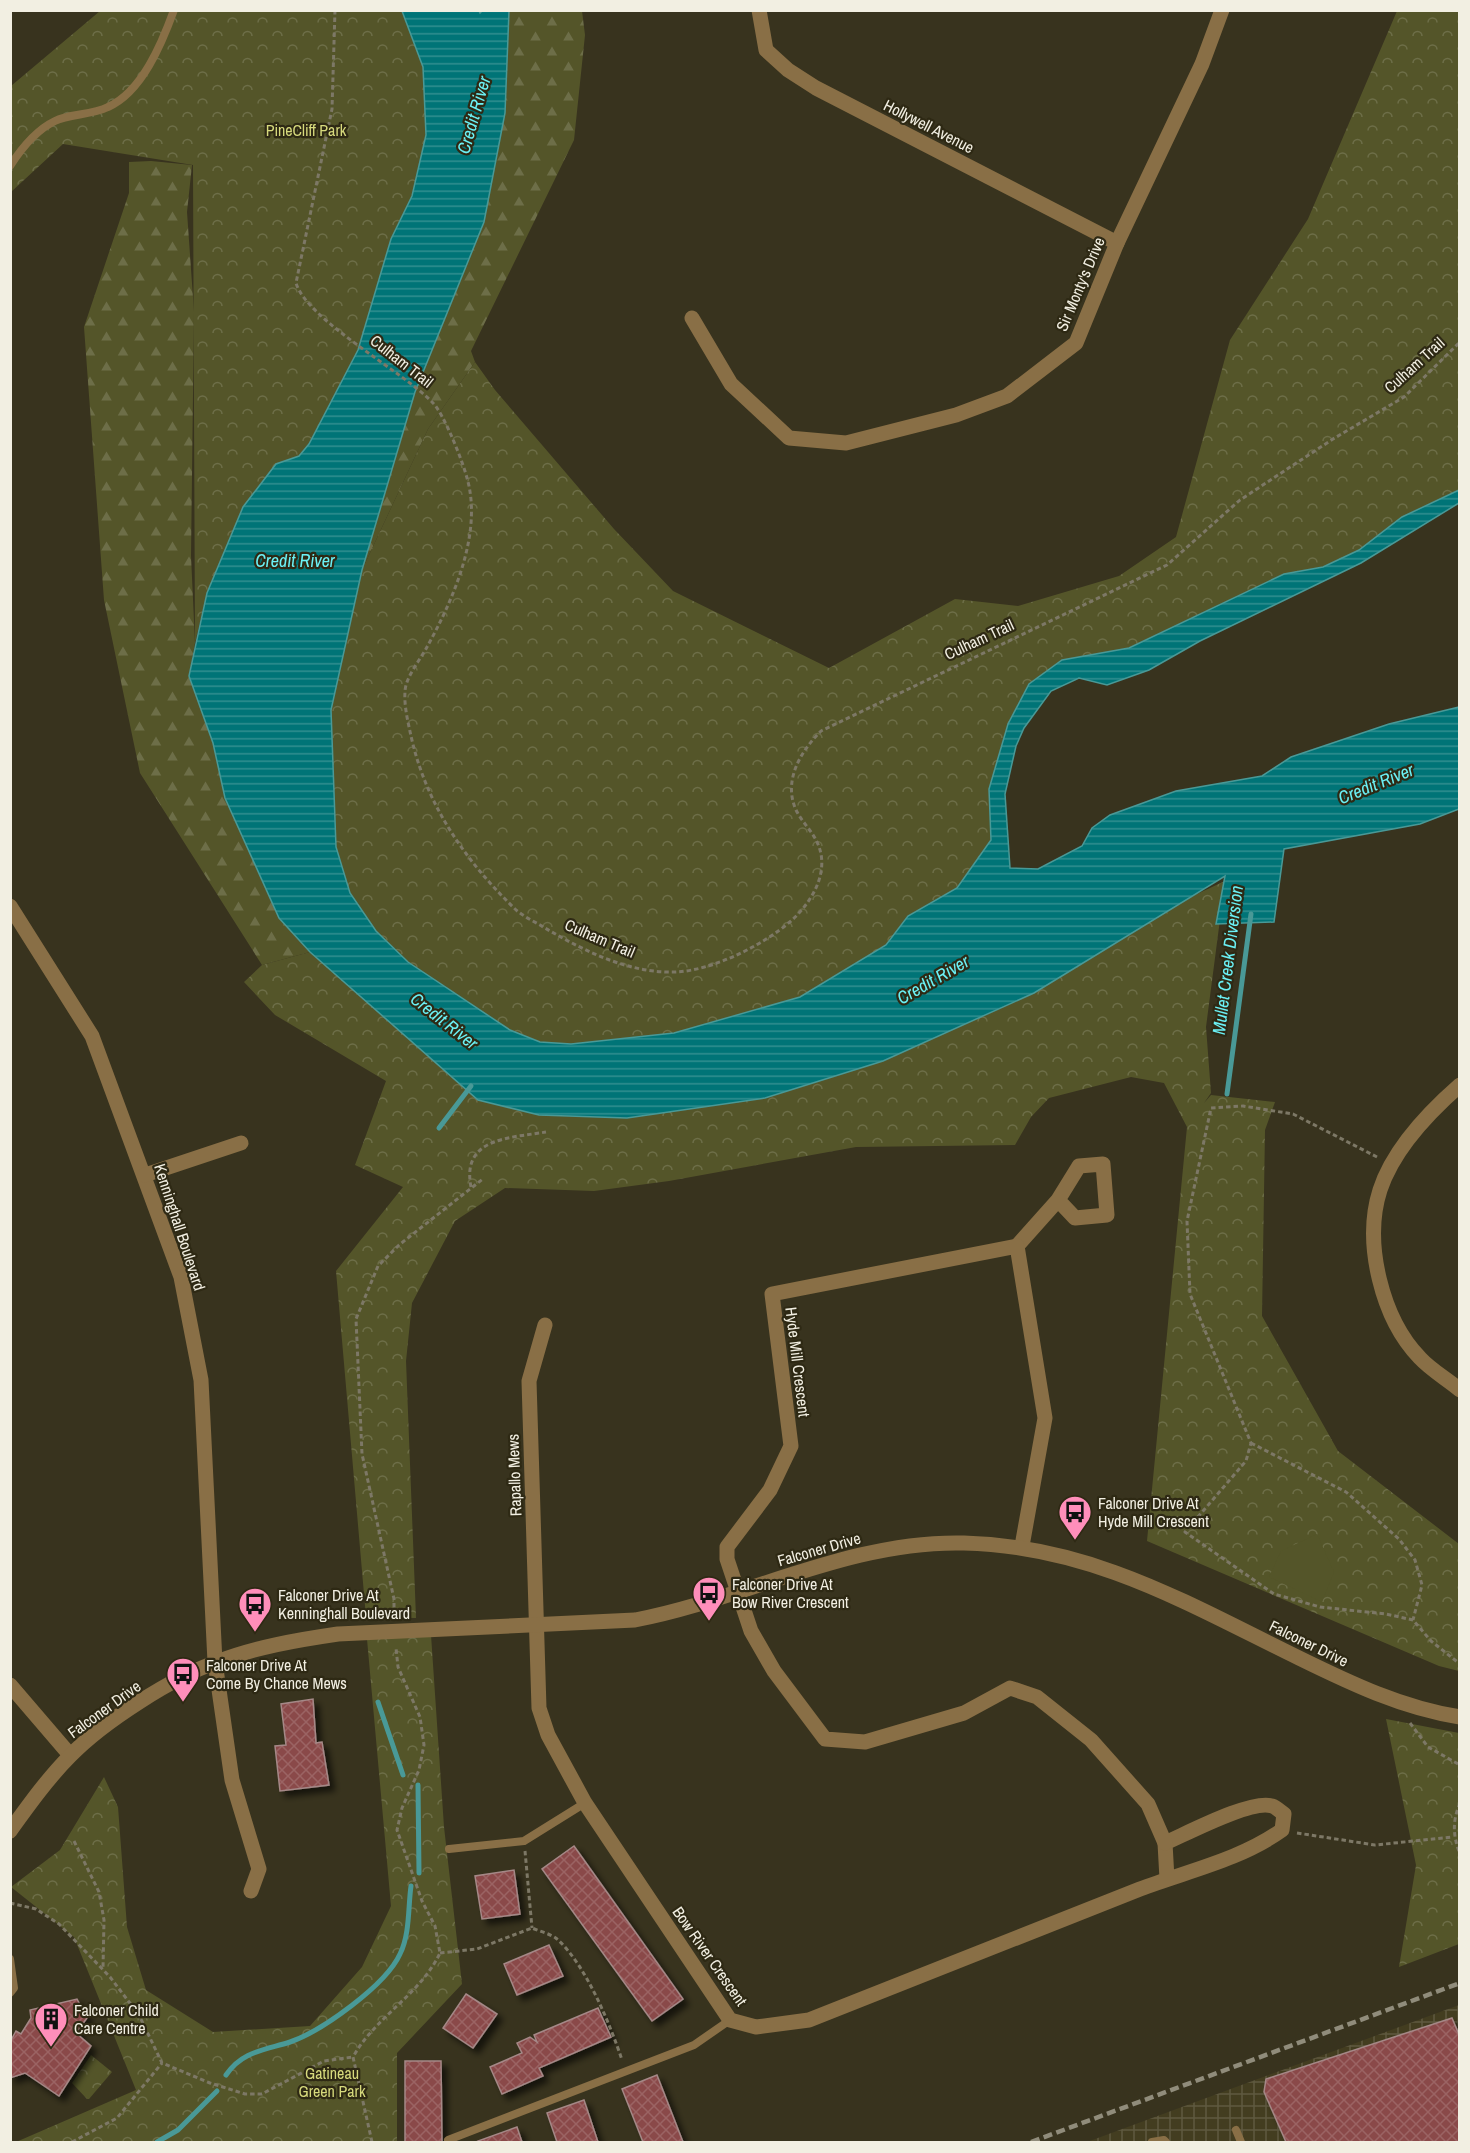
<svg xmlns="http://www.w3.org/2000/svg" width="1470" height="2153" viewBox="0 0 1470 2153" font-family="'Archivo Narrow',sans-serif">
  <style>
    .industrial { fill: url(#industrial-grid) }
    .forest { fill: url(#forest-firs) }
    .park { fill: url(#park-crowns) }
    .garden { fill: #545529 }
    .water { fill: url(#water-rules); stroke: #499997; stroke-width: 1.5 }
    .lines { fill: none; stroke-linecap: round; stroke-linejoin: round }
    .stream { stroke: #499997; stroke-width: 5 }
    .building { fill: url(#building-cross-hatch); stroke: #a58887; stroke-width: 1.5; filter: url(#shadow) }
    .path { stroke: #7d7866; stroke-width: 3; stroke-dasharray: 4.5 3; stroke-linecap: butt }
    .service { stroke: #896f46; stroke-width: 8 }
    .minor { stroke: #896f46; stroke-width: 15 }
    .rail { stroke: #908c7b; stroke-width: 4.5; stroke-dasharray: 9 4.5; stroke-linecap: butt }
    .labels { text-anchor: middle; stroke-width: 4.5; stroke-linejoin: round; paint-order: stroke }
    .street-label { font-size: 16px; fill: #f2efe2; stroke: #2e2914 }
    .park-label { font-size: 16px; fill: #d7da7d; stroke: #2e2914 }
    .poi-label { font-size: 16px; fill: #f2efe2; stroke: #2e2914; text-anchor: start }
    .water-label { font-size: 18px; font-style: italic; fill: #6bf1f5; stroke: #2e2914 }
  </style>
  <defs>
    <pattern id="industrial-grid" width="8" height="8" patternUnits="userSpaceOnUse" patternTransform="scale(1.5)"><rect width="8" height="8" fill="#433d20"/><path d="M0 4h8M4 0v8" fill="none" stroke="#5f5940"/></pattern>
    <pattern id="forest-firs" width="22" height="20" patternUnits="userSpaceOnUse" patternTransform="scale(1.5)"><rect width="22" height="20" fill="#545529"/><path d="M5 1l3.5 6h-7zM16 11l3.5 6h-7z" fill="#6d6e48"/></pattern>
    <pattern id="park-crowns" width="20" height="18" patternUnits="userSpaceOnUse" patternTransform="scale(1.5)"><rect width="20" height="18" fill="#545529"/><path d="M2 6a3 3 0 1 1 6 0M12 15a3 3 0 1 1 6 0" fill="none" stroke="#6d6e48"/></pattern>
    <pattern id="water-rules" width="6" height="5" patternUnits="userSpaceOnUse" patternTransform="scale(1.5)"><rect width="6" height="5" fill="#007477"/><path d="M0 2.5h6" fill="none" stroke="#328f90"/></pattern>
    <pattern id="building-cross-hatch" width="8" height="8" patternUnits="userSpaceOnUse" patternTransform="scale(1.5)"><rect width="8" height="8" fill="#8a4a4a"/><path d="M0 0l8 8M0 8l8-8" fill="none" stroke="#9b6464"/></pattern>
    <filter id="shadow"><feDropShadow dx="5.5" dy="5.5" stdDeviation="3" flood-color="#0009"/></filter>
  </defs>
  <rect width="100%" height="100%" fill="#38331e"/>
  <polygon class="industrial" points="1459,2005 1459,2142 1087,2142 1190,2104"/>
  <g class="forest">
    <polygon points="509,11 582,11 585,35 574,140 471,351 475,362 428,429 362,570 415,392 484,222 505,113"/>
    <polygon points="151,161 192,165 187,212 194,312 191,556 195,643 189,676 213,743 225,798 279,918 310,952 262,965 140,773 104,600 84,327 129,193 129,162"/>
  </g>
  <g class="park">
    <polygon points="100,11 402,11 423,67 426,135 412,196 391,239 358,350 309,444 299,456 276,464 207,593 195,643 193,165 63,144 11,192 11,86"/>
    <polygon points="1397,11 1459,11 1459,490 1402,517 1359,550 1323,567 1284,574 1129,648 1062,660 1029,684 1008,724 989,789 991,840 957,888 908,916 886,945 800,997 674,1033 571,1044 540,1042 510,1030 408,962 376,931 350,893 336,847 331,710 362,570 428,429 475,362 495,390 614,529 673,591 829,668 955,599 1018,606 1119,576 1176,537 1230,340 1308,219"/>
    <polygon points="1225,881 1206,1027 1211,1093 1204,1103 1211,1095 1275,1102 1265,1130 1262,1316 1338,1451 1459,1544 1459,1671 1439,1666 1147,1541 1187,1127 1164,1083 1131,1077 1049,1098 1031,1117 1015,1145 856,1147 669,1181 594,1191 505,1188 455,1221 412,1303 406,1361 416,1618 366,1617 336,1271 403,1187 355,1165 386,1081 275,1015 244,982 262,965 310,952 478,1100 539,1115 627,1118 765,1098 883,1061 1034,993 1184,900"/>
    <polygon points="431,1635 444,1827 462,1984 397,2053 397,2142 16,2142 136,2090 74,1937 11,1887 60,1850 104,1777 118,1807 127,1927 146,1990 213,2032 310,2026 362,1967 391,1906 367,1639"/>
    <polygon points="1386,1719 1459,1733 1459,1944 1399,1967 1416,1865"/>
    <polygon points="91,2055 112,2072 89,2099 87,2099 72,2083"/>
  </g>
  <polygon class="garden" points="1317,1534 1334,1572 1322,1602 1269,1577 1281,1551"/>
  <polygon class="water" points="479,11 480,13 482,11 509,11 505,113 484,222 415,392 362,570 331,710 336,847 350,893 376,931 408,962 510,1030 540,1042 571,1044 674,1033 800,997 886,945 908,916 957,888 991,840 989,789 1008,724 1029,684 1062,660 1129,648 1284,574 1323,567 1359,550 1402,517 1459,490 1459,503 1361,563 1200,641 1149,670 1107,685 1079,678 1051,691 1024,728 1016,746 1005,794 1010,868 1038,869 1082,846 1092,828 1110,815 1176,791 1262,776 1291,757 1389,724 1459,707 1459,809 1420,824 1284,849 1274,922 1216,924 1225,876 1034,993 883,1061 765,1098 627,1118 539,1115 478,1100 310,952 279,918 225,798 213,743 189,676 207,593 243,507 276,464 299,456 309,444 358,350 391,239 412,196 426,135 423,67 402,11"/>
  <g class="lines">
    <g class="stream">
      <polyline points="1227,1094 1251,914"/>
      <polyline points="439,1128 471,1086"/>
      <polyline points="378,1702 403,1775"/>
      <polyline points="418,1785 419,1873"/>
      <path d="M 226,2075 C 242,2051 265,2050 290,2042 C 322,2031 386,1985 400,1954 C 410,1934 408,1907 411,1886"/>
      <polyline points="157,2142 178,2130 217,2091"/>
    </g>
  </g>
  <g class="building">
    <polygon points="313,1699 316,1743 322,1742 329,1785 280,1791 275,1746 286,1745 281,1704"/>
    <polygon points="574,1846 683,1999 652,2021 542,1869"/>
    <polygon points="514,1870 520,1914 482,1919 475,1876"/>
    <polygon points="549,1945 563,1976 517,1995 504,1964"/>
    <polygon points="466,1994 497,2014 473,2048 443,2028"/>
    <polygon points="77,1999 87,2018 76,2033 91,2046 59,2096 25,2073 10,2078 10,2042 16,2031 21,2034 31,2018 30,2010"/>
    <polygon points="598,2008 611,2037 539,2068 543,2076 502,2094 490,2067 522,2053 517,2043 530,2037 537,2042 534,2035"/>
    <polygon points="1452,2018 1460,2037 1460,2142 1286,2142 1264,2092 1266,2079"/>
    <polygon points="405,2061 441,2061 442,2142 405,2142"/>
    <polygon points="657,2075 683,2142 643,2142 622,2089"/>
    <polygon points="584,2100 598,2142 557,2142 547,2113"/>
    <polygon points="517,2127 522,2142 479,2142 478,2141"/>
  </g>
  <g class="lines">
    <g class="path">
      <path d="M 335,10 L 332,109 L 296,283 C 307,320 404,372 433,403 C 444,414 463,462 467,478 C 483,533 453,600 427,647 C 420,660 405,678 405,692 C 404,706 408,722 411,736 C 426,804 464,859 514,908 C 521,915 531,920 540,925 C 580,949 628,974 676,972 C 714,970 763,945 791,921 C 812,902 831,871 817,842 C 812,831 802,822 796,810 C 783,781 800,752 821,731 L 1167,565 L 1240,500 L 1333,439 L 1404,397 L 1460,342"/>
      <polyline points="1377,1157 1293,1114 1243,1106 1211,1108 1187,1221 1190,1294 1251,1443 1246,1461 1185,1532 1274,1594 1320,1607 1386,1614 1413,1620 1431,1641 1460,1664"/>
      <path d="M 471,1187 C 461,1137 511,1138 546,1132"/>
      <polyline points="1251,1443 1346,1492 1399,1539 1415,1560 1422,1585 1413,1620"/>
      <polyline points="394,1615 394,1599 362,1454 356,1319 378,1266 399,1245 484,1178"/>
      <polyline points="1410,1723 1428,1747 1460,1765"/>
      <path d="M 1460,1803 C 1452,1822 1453,1836 1460,1854"/>
      <polyline points="1297,1833 1375,1845 1453,1837"/>
      <polyline points="74,1841 99,1892 104,1920 103,1968"/>
      <polyline points="525,1851 532,1928"/>
      <polyline points="10,1903 36,1909 59,1924 110,1977 139,2015 162,2063 210,2083 245,2094 262,2094 324,2061 353,2057"/>
      <path d="M 440,1953 L 477,1949 L 532,1928 C 539,1931 551,1934 557,1939 C 586,1965 610,2024 622,2060"/>
      <polyline points="72,2142 117,2118 162,2063"/>
      <path d="M 372,2142 L 353,2057 C 375,2017 420,1995 440,1953 L 435,1926 L 422,1901 L 397,1830 L 402,1808 L 419,1770 L 424,1745 L 420,1717 L 398,1667 L 396,1648"/>
    </g>
    <g class="service">
      <path d="M 10,166 C 21,149 36,130 55,121 C 69,114 92,115 108,107 C 142,92 162,43 174,10"/>
      <polyline points="449,1849 524,1841 585,1803"/>
      <polyline points="10,1959 14,1988 10,1993"/>
      <polyline points="1236,2130 1241,2142"/>
      <polyline points="449,2142 448,2140 694,2045 730,2020"/>
      <polyline points="1152,2142 1164,2140 1166,2142"/>
    </g>
    <g class="minor">
      <polyline points="759,10 766,50 788,70 816,88 1117,243"/>
      <polyline points="692,318 731,384 789,438 846,443 956,415 1007,396 1076,343 1117,243 1202,64 1222,10"/>
      <polyline points="10,906 92,1036 181,1277 201,1380 215,1662 232,1780 259,1869 251,1891"/>
      <path d="M 1460,1085 C 1428,1113 1393,1150 1380,1190 C 1363,1243 1382,1319 1420,1358 C 1431,1370 1447,1379 1460,1390"/>
      <polyline points="145,1175 241,1143"/>
      <polyline points="1017,1246 1058,1200 1079,1166 1103,1164 1107,1215 1075,1218 1058,1200"/>
      <path d="M 545,1325 L 529,1381 L 539,1708 L 548,1735 L 585,1803 L 730,2020 L 756,2027 L 809,2020 C 920,1977 1030,1933 1140,1889 C 1187,1871 1240,1860 1282,1830 L 1284,1814 C 1281,1812 1276,1807 1272,1806 C 1252,1799 1186,1834 1165,1843 L 1167,1879"/>
      <polyline points="1022,1546 1045,1418 1017,1246 772,1294 791,1446 770,1490 727,1547 727,1559 751,1631 774,1671 825,1739 865,1742 964,1713 1010,1688 1037,1697 1091,1740 1148,1804 1165,1843"/>
      <polyline points="10,1685 70,1755"/>
      <path d="M 10,1831 C 28,1806 48,1778 70,1756 C 103,1722 173,1677 217,1662 C 256,1647 297,1640 338,1634 L 635,1620 C 745,1599 850,1540 964,1543 C 1092,1546 1188,1604 1299,1658 C 1350,1683 1402,1708 1460,1717"/>
    </g>
    <polyline class="rail" points="1031,2142 1460,1983"/>
  </g>
  <defs>
    <g id="bus-pin" transform="scale(1.725)"><path d="M0 17L-7.5 6A9.5 9.5 0 1 1 7.5 6Z" fill="#ff8eba" stroke="#2e2914"/><path d="M-5-6H5V4H4V6H2V4H-2V6H-4V4H-5ZM-3.5-4V0h7V-4ZM-3.5 1.2v1.5H-2V1.2ZM2 1.2v1.5H3.5V1.2Z" fill="#111"/></g>
    <g id="building-pin" transform="scale(1.725)"><path d="M0 17L-7.5 6A9.5 9.5 0 1 1 7.5 6Z" fill="#ff8eba" stroke="#2e2914"/><path d="M-4-6H4V6H1V3H-1V6H-4ZM-2.5-4.3h1.7v1.8h-1.7ZM.8-4.3h1.7v1.8H.8ZM-2.5-1h1.7V.8h-1.7ZM.8-1h1.7V.8H.8Z" fill="#111"/></g>
  </defs>
  <g fill-rule="evenodd">
    <use href="#bus-pin" x="1075" y="1512"/>
    <use href="#bus-pin" x="709" y="1593"/>
    <use href="#bus-pin" x="255" y="1604"/>
    <use href="#bus-pin" x="183" y="1674"/>
    <use href="#building-pin" x="51" y="2019"/>
  </g>
  <g class="labels">
    <g class="street-label">
      <text transform="translate(929 126) rotate(27)" y="6">Hollywell Avenue</text>
      <text transform="translate(1080 284) rotate(-67)" y="6">Sir Monty's Drive</text>
      <text transform="translate(402 361) rotate(38)" y="6">Culham Trail</text>
      <text transform="translate(1414 365) rotate(-42)" y="6">Culham Trail</text>
      <text transform="translate(979 639) rotate(-25)" y="6">Culham Trail</text>
      <text transform="translate(600 938) rotate(23)" y="6">Culham Trail</text>
      <text transform="translate(180 1227) rotate(72)" y="6">Kenninghall Boulevard</text>
      <text transform="translate(798 1362) rotate(83)" y="6">Hyde Mill Crescent</text>
      <text transform="translate(514 1475) rotate(-92)" y="6">Rapallo Mews</text>
      <text transform="translate(819 1549) rotate(-16)" y="6">Falconer Drive</text>
      <text transform="translate(1309 1643) rotate(26)" y="6">Falconer Drive</text>
      <text transform="translate(104 1709) rotate(-36)" y="6">Falconer Drive</text>
      <text transform="translate(710 1956) rotate(55)" y="6">Bow River Crescent</text>
    </g>
    <g class="park-label">
      <text x="306" y="136">PineCliff Park</text>
      <text x="332" y="2079">Gatineau<tspan x="332" dy="18">Green Park</tspan></text>
    </g>
    <g class="poi-label">
      <text x="1098" y="1509">Falconer Drive At<tspan x="1098" dy="18">Hyde Mill Crescent</tspan></text>
      <text x="732" y="1590">Falconer Drive At<tspan x="732" dy="18">Bow River Crescent</tspan></text>
      <text x="278" y="1601">Falconer Drive At<tspan x="278" dy="18">Kenninghall Boulevard</tspan></text>
      <text x="206" y="1671">Falconer Drive At<tspan x="206" dy="18">Come By Chance Mews</tspan></text>
      <text x="74" y="2016">Falconer Child<tspan x="74" dy="18">Care Centre</tspan></text>
    </g>
    <g class="water-label">
      <text transform="translate(474 115) rotate(-74)" y="6">Credit River</text>
      <text x="295" y="567">Credit River</text>
      <text transform="translate(1376 784) rotate(-22)" y="6">Credit River</text>
      <text transform="translate(1228 960) rotate(-83)" y="6">Mullet Creek Diversion</text>
      <text transform="translate(933 980) rotate(-30)" y="6">Credit River</text>
      <text transform="translate(444 1021) rotate(38)" y="6">Credit River</text>
    </g>
  </g>
  <rect width="1470" height="2153" fill="none" stroke="#f2efe2" stroke-width="24"/>
</svg>
